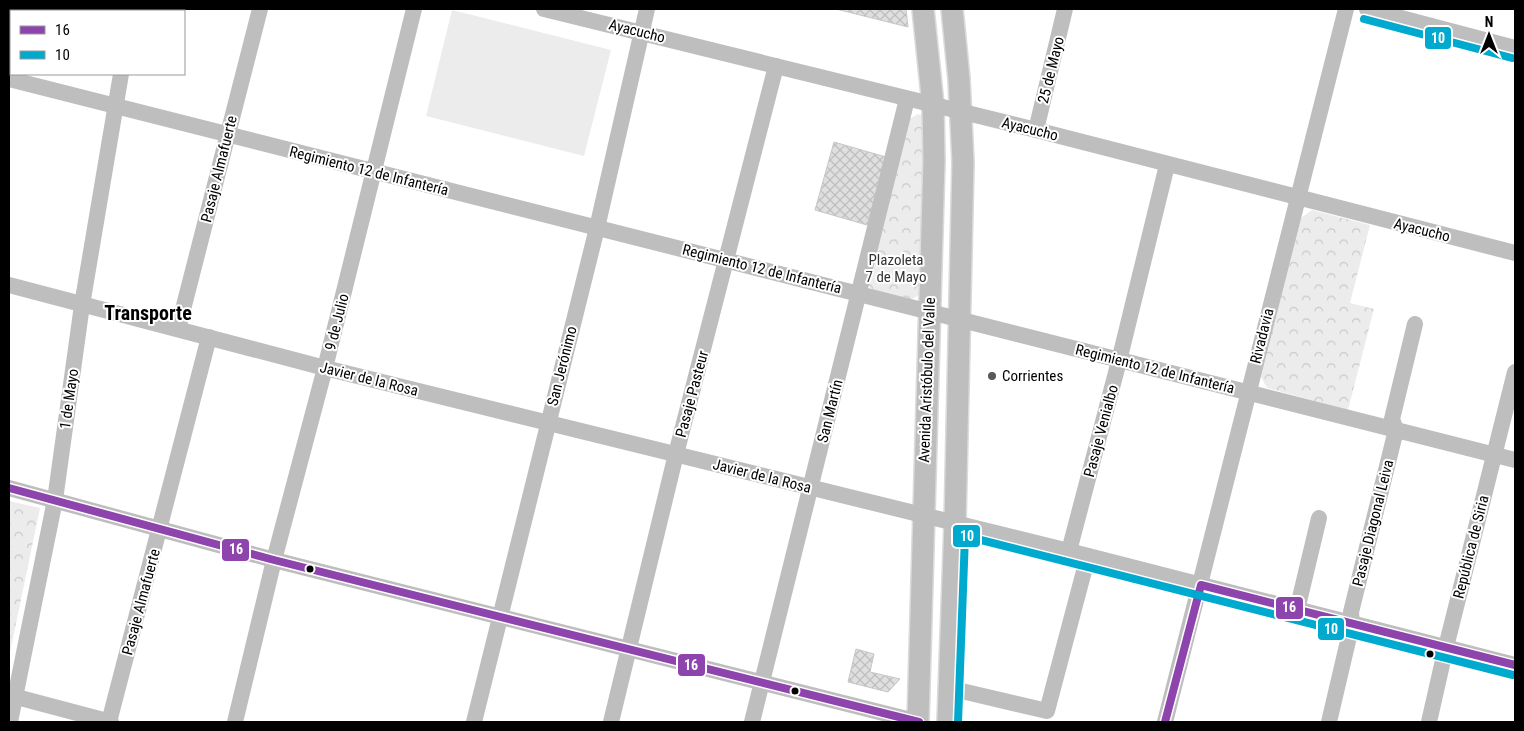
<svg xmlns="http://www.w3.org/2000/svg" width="1524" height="731" viewBox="0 0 1524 731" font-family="'Roboto Condensed',sans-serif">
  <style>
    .forest { fill: url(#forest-crowns) }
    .pitch { fill: #ececec }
    .building { fill: url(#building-cross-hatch); stroke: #c7c7c7 }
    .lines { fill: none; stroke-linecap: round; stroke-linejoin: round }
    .major-casing { stroke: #dbdbdb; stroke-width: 24 }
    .minor { stroke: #bebebe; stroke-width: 16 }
    .major { stroke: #bebebe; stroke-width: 21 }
    .bus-1-casing { stroke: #fff; stroke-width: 11 }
    .bus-2-casing { stroke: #fff; stroke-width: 11 }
    .bus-1 { stroke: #8e44ad; stroke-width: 8 }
    .bus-2 { stroke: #00a9ce; stroke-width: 8 }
    .poi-dot { fill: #595959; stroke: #fff; stroke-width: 2 }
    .bus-dot { fill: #000; stroke: #fff; stroke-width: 2 }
    .labels { text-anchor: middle; stroke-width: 4; stroke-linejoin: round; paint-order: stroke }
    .street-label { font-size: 15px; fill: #000; stroke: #fff }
    .park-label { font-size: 15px; fill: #333; stroke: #fff }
    .poi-label { font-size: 15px; fill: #000; stroke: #fff; text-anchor: start }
    .district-label { font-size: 20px; font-weight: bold; fill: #000; stroke: #fff }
    .line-badge { stroke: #fff; stroke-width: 2 }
    .badge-label { font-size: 14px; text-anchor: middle; font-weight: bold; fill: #fff }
  </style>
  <defs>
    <pattern id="forest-crowns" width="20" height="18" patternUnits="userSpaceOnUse" patternTransform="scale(1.25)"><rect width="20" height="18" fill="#ececec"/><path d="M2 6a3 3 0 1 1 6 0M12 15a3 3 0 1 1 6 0" fill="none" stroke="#c9c9c9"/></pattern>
    <pattern id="building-cross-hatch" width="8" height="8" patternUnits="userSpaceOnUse" patternTransform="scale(1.25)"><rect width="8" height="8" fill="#dfdfdf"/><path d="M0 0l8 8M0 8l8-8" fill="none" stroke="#bebebe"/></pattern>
  </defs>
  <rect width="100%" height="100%" fill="#fff"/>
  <g class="forest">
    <polygon points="918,114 923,116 926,123 920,291 918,296 909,300 873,290 869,287 867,280 908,120"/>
    <polygon points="1312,210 1370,225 1350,303 1374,309 1348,410 1267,388 1261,377 1301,218"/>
    <polygon points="9,501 40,508 9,657"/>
  </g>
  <polygon class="pitch" points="452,10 611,50 584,156 426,116"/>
  <g class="building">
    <polygon points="836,9 906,9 908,27"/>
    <polygon points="834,142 886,157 867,225 815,210"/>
    <polygon points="856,649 874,654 870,672 900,679 888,692 848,682"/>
  </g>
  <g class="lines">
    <g class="major-casing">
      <g id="major">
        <polyline points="918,722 934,161 933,105 923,9"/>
        <polyline points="948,722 955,523 963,162 959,79 952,9"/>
      </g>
    </g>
    <g class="minor">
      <polyline points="544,9 1036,130 1515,253"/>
      <polyline points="1367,9 1515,48"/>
      <polyline points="132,11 133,9"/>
      <polyline points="9,79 1515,460"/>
      <polyline points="1036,130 1065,9"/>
      <polyline points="9,285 325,368 1069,551 1515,665"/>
      <polyline points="178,329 260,9"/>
      <polyline points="9,488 274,560 919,722"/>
      <polyline points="1069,551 1119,361 1167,165"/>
      <polyline points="1297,610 1319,518"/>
      <polyline points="949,688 1047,711 1088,556"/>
      <polyline points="9,695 111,722"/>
      <polyline points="10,722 55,500 82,305 121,74"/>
      <polyline points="109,722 209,337"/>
      <polyline points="235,722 274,560 325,368 414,9"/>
      <polyline points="474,722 597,228 647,9"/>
      <polyline points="611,722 676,454 776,66"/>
      <polyline points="752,722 907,99"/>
      <polyline points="1165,722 1346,9"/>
      <polyline points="1329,722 1352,624 1351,612 1396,430 1392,419 1415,324"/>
      <polyline points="1429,722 1446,647 1515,372"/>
    </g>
    <use href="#major" class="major"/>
    <g class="bus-1-casing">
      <g id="bus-1">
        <polyline points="9,488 274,560 919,722"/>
        <polyline points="1165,722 1201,585 1515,665"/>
      </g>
    </g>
    <g class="bus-2-casing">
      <g id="bus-2">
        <polyline points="1364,19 1512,58"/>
        <polyline points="958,722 965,536 1513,675"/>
      </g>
    </g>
    <use href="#bus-1" class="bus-1"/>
    <use href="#bus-2" class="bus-2"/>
  </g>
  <circle class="poi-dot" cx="992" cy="376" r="5"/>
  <g class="bus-dot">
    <circle cx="310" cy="569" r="4.5"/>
    <circle cx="1430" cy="654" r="4.5"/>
    <circle cx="795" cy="691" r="4.5"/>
  </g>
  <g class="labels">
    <g class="street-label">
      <text transform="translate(637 31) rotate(14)" y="5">Ayacucho</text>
      <text transform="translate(1051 70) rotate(-76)" y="5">25 de Mayo</text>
      <text transform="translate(1030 129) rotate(14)" y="5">Ayacucho</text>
      <text transform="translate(219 169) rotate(-76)" y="5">Pasaje Almafuerte</text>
      <text transform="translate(369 171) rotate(14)" y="5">Regimiento 12 de Infantería</text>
      <text transform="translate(1422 230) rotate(14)" y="5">Ayacucho</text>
      <text transform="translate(762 269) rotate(14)" y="5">Regimiento 12 de Infantería</text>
      <text transform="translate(337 322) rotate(-76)" y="5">9 de Julio</text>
      <text transform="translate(1262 336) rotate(-76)" y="5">Rivadavia</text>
      <text transform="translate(562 366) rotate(-76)" y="5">San Jerónimo</text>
      <text transform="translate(1155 369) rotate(14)" y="5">Regimiento 12 de Infantería</text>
      <text transform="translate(369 379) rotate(14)" y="5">Javier de la Rosa</text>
      <text transform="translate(927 380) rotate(-88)" y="5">Avenida Aristóbulo del Valle</text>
      <text transform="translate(692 394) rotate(-75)" y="5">Pasaje Pasteur</text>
      <text transform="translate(69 399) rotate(-82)" y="5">1 de Mayo</text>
      <text transform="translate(830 411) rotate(-76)" y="5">San Martín</text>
      <text transform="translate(1101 431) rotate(-75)" y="5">Pasaje Venialbo</text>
      <text transform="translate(762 476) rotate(14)" y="5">Javier de la Rosa</text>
      <text transform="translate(1373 523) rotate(-76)" y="5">Pasaje Diagonal Leiva</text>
      <text transform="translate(1471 547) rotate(-76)" y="5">República de Siria</text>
      <text transform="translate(141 602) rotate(-75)" y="5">Pasaje Almafuerte</text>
    </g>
    <g class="park-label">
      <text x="896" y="265">Plazoleta<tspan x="896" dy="17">7 de Mayo</tspan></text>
    </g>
    <g class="poi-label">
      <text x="1002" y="381">Corrientes</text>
    </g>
    <g class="district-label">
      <text x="148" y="320">Transporte</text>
    </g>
  </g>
  <g class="line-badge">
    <rect x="1424" y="26" width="28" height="24" rx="5" fill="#00a9ce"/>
    <rect x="952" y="524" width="29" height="24" rx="5" fill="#00a9ce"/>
    <rect x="221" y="538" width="29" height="24" rx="5" fill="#8e44ad"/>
    <rect x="1275" y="596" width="29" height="24" rx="5" fill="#8e44ad"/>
    <rect x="1317" y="617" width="28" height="24" rx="5" fill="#00a9ce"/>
    <rect x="677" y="653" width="29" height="24" rx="5" fill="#8e44ad"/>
  </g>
  <g class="badge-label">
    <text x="1438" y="43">10</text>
    <text x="967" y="541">10</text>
    <text x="236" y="554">16</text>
    <text x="1289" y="612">16</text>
    <text x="1331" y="634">10</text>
    <text x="691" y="670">16</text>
  </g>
  <rect width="1524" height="731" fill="none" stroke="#000000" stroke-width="20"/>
  <rect x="10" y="10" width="175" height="65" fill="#ffffff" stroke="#999999"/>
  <rect x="20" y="26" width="25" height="8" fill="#8e44ad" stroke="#999999"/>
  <text x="55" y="35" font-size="15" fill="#000000">16</text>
  <rect x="20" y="51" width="25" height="8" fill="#00a9ce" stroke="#999999"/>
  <text x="55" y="60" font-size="15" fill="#000000">10</text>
  <g transform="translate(1489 35)" stroke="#ffffff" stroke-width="4" paint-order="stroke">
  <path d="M0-4L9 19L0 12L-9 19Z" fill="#000000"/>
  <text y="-8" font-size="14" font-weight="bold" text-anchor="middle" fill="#000000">N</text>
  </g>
</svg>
